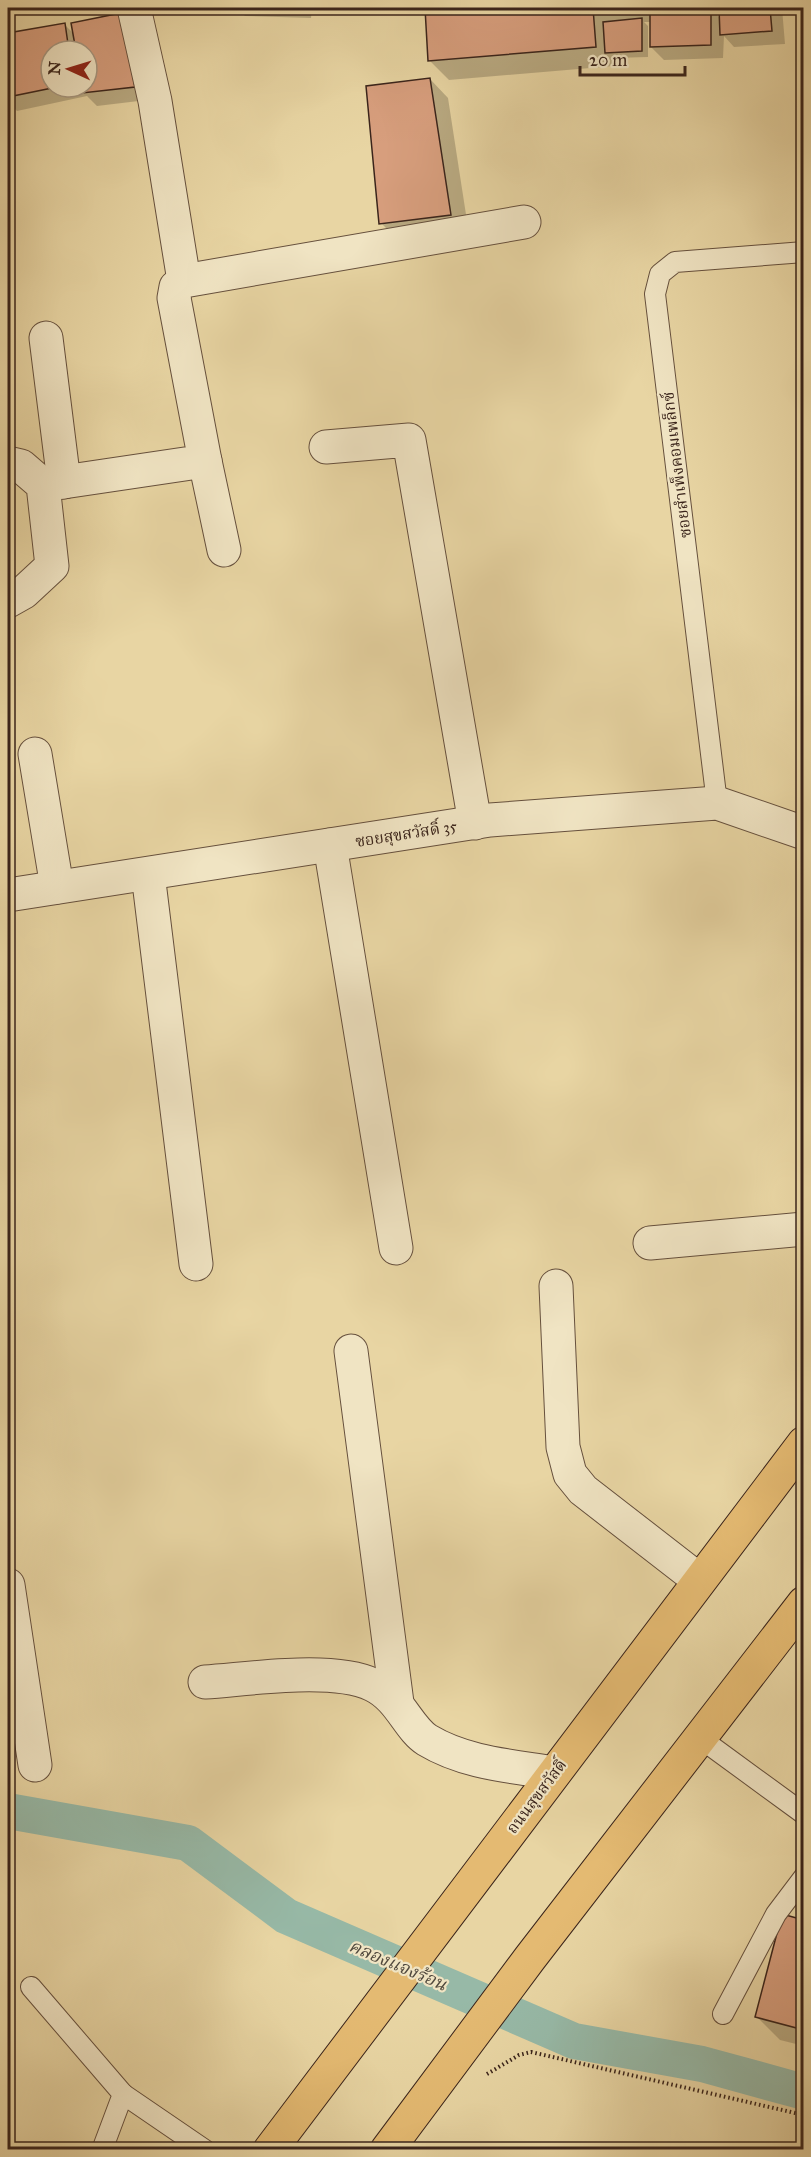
<svg xmlns="http://www.w3.org/2000/svg" width="811" height="2157" viewBox="0 0 811 2157" font-family="'IM FELL Great Primer','Noto Serif Thai',serif">
  <style>
    .shadow { fill: #0003; fill-rule: evenodd }
    .lines { fill: none; stroke-linecap: round; stroke-linejoin: round }
    .canal { stroke: #97b9a7; stroke-width: 36 }
    .building { fill: #d79e7d; stroke: #3a241b; stroke-width: 1.5 }
    .service-casing { stroke: #66503d; stroke-width: 22 }
    .minor-casing { stroke: #66503d; stroke-width: 35 }
    .primary-casing { stroke: #3a241b; stroke-width: 35 }
    .path { stroke: #3a241b; stroke-width: 4; stroke-dasharray: 1.5 3; stroke-linecap: butt }
    .service { stroke: #f0e4c3; stroke-width: 20 }
    .minor { stroke: #f0e4c3; stroke-width: 33 }
    .primary { stroke: #e4ba72; stroke-width: 33 }
    .labels { text-anchor: middle; stroke-width: 4.5; stroke-linejoin: round; paint-order: stroke }
    .street-label { font-size: 16px; fill: #3a241b; stroke: #f0e4c3 }
    .water-label { font-size: 18px; font-style: italic; fill: #51493e; stroke: #f0e4c3 }
  </style>
  <rect width="100%" height="100%" fill="#e8d5a3"/>
  <filter id="stains"><feTurbulence type="fractalNoise" baseFrequency=".00333" numOctaves="4"/><feColorMatrix values="0 0 0 0 .2 0 0 0 0 .09 0 0 0 0 .02 0 0 0 .5 -.17"/></filter>
  <radialGradient id="worn" r=".72"><stop offset=".6" stop-color="#630" stop-opacity="0"/><stop offset="1" stop-color="#630" stop-opacity=".3"/></radialGradient>
  <g class="shadow">
    <polygon points="25,8 66,8 67,9 31,13"/>
    <polygon points="236,8 312,8 311,18 245,16"/>
    <polygon points="427,8 658,8 658,11 711,9 721,19 720,8 782,8 785,44 734,47 724,36 723,58 664,60 651,47 651,22 644,22 648,26 648,57 613,58 614,66 449,80 430,61"/>
    <path d="M 121,15 L 147,100 L 97,106 L 87,96 L 17,111 L 8,101 L 8,34 L 65,25 L 75,35 ZM 51,51 L 87,51 L 87,87 L 51,87 Z"/>
    <polygon points="430,79 448,98 469,234 400,242 381,223"/>
    <polygon points="804,1921 804,2046 780,2040 757,2017"/>
  </g>
  <g class="lines">
    <polyline class="canal" points="8,1811 188,1843 286,1916 574,2041 702,2064 804,2092"/>
  </g>
  <g class="building">
    <polygon points="425,8 593,8 596,47 428,61"/>
    <polygon points="600,8 647,8 600,12"/>
    <polygon points="711,8 711,45 650,47 650,10"/>
    <polygon points="719,8 770,8 772,31 720,35"/>
    <polygon points="121,13 135,87 82,93 81,87 87,87 87,51 76,51 71,23"/>
    <polygon points="642,18 642,51 605,53 603,22"/>
    <polygon points="65,23 69,51 51,51 51,87 57,87 8,97 8,33"/>
    <polygon points="430,78 451,215 379,224 366,86"/>
    <polygon points="782,1914 804,1920 804,2030 755,2017"/>
  </g>
  <g class="lines">
    <g class="service-casing">
      <g id="service">
        <polyline points="717,803 655,294 660,274 675,262 804,252"/>
        <polyline points="700,1738 804,1814"/>
        <polyline points="31,1987 123,2094 102,2150"/>
        <polyline points="723,2014 776,1914 804,1877"/>
        <polyline points="123,2094 205,2150"/>
      </g>
    </g>
    <g class="minor-casing">
      <g id="minor">
        <polyline points="134,8 155,101 184,281"/>
        <polyline points="46,338 64,482"/>
        <polyline points="326,447 409,440 475,823"/>
        <polyline points="205,461 224,550"/>
        <polyline points="8,463 21,466 43,485 52,566 24,592 8,601"/>
        <polyline points="43,485 205,461 174,298 176,287 184,281 524,222"/>
        <polyline points="35,754 57,887"/>
        <polyline points="330,845 396,1248"/>
        <polyline points="148,874 196,1264"/>
        <polyline points="8,895 490,820 717,803 804,833"/>
        <polyline points="650,1243 804,1229"/>
        <polyline points="556,1286 563,1447 570,1474 583,1490 699,1580"/>
        <polyline points="351,1351 397,1703"/>
        <polyline points="8,1585 35,1765"/>
        <path d="M 205,1682 C 251,1679 333,1666 373,1685 C 400,1698 408,1728 427,1740 C 465,1763 511,1766 554,1773"/>
      </g>
    </g>
    <g class="primary-casing">
      <g id="primary">
        <polyline points="270,2150 804,1443"/>
        <polyline points="387,2150 530,1958 804,1603"/>
      </g>
    </g>
    <polyline class="path" points="487,2074 519,2055 531,2052 804,2115"/>
    <use href="#service" class="service"/>
    <use href="#minor" class="minor"/>
    <use href="#primary" class="primary"/>
  </g>
  <g class="labels">
    <g class="street-label">
      <text transform="translate(676 465) rotate(-97)" y="6">ซอยสำเพ็งคอมเพล็กซ์</text>
      <text transform="translate(406 833) rotate(-9)" y="6">ซอยสุขสวัสดิ์ 35</text>
      <text transform="translate(536 1796) rotate(-53)" y="6">ถนนสุขสวัสดิ์</text>
    </g>
    <g class="water-label">
      <text transform="translate(398 1965) rotate(23)" y="6">คลองแจงร้อน</text>
    </g>
  </g>
  <rect width="811" height="2157" fill="none" stroke="#e8d5a3" stroke-width="30"/>
  <rect x="9" y="9" width="793" height="2139" fill="none" stroke="#3a241b" stroke-width="3"/>
  <rect x="15" y="15" width="781" height="2127" fill="none" stroke="#3a241b" stroke-width="1.5"/>
  <g transform="translate(69 69) rotate(274)"><circle r="28" fill="#f0e4c3" stroke="#a79780" stroke-width="1.5"/>
  <path d="M0-4.5L10 22L0 15L-10 22Z" fill="#8f2418"/>
  <text y="-9" font-size="16" font-weight="bold" text-anchor="middle" fill="#3a241b">N</text>
  </g>
  <path d="M580 66v9h105v-9" fill="none" stroke="#3a241b" stroke-width="3"/>
  <text x="589" y="66" font-size="18" fill="#3a241b" stroke="#f0e4c3" stroke-width="4.5" paint-order="stroke">20 m</text>
  <rect width="100%" height="100%" filter="url(#stains)"/>
  <rect width="100%" height="100%" fill="url(#worn)"/>
</svg>
